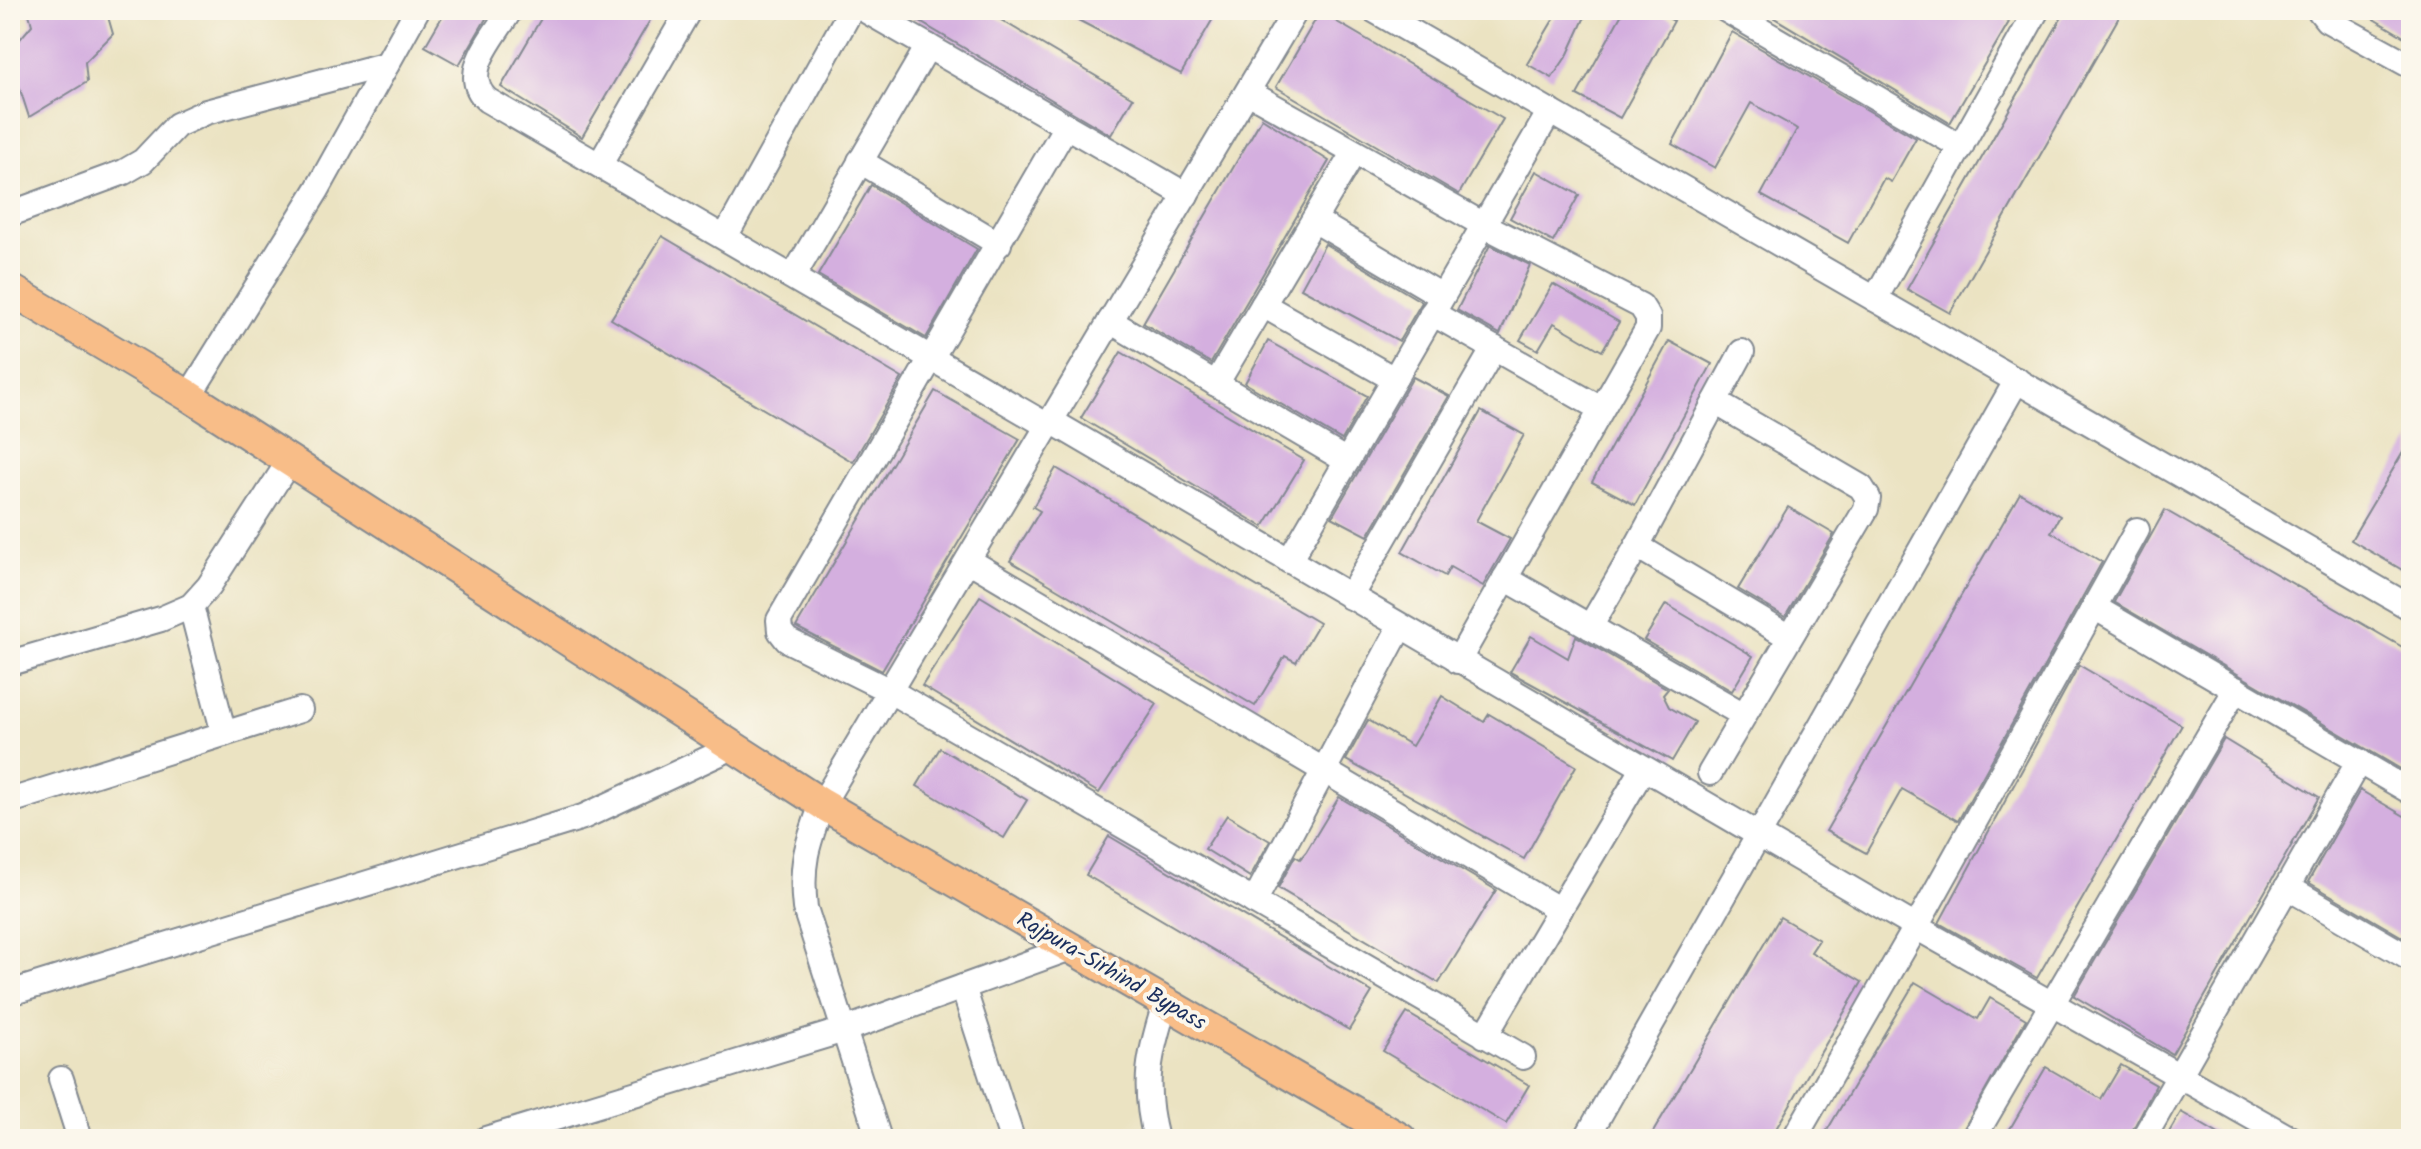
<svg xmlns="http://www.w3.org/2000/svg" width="2421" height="1149" viewBox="0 0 2421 1149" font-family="Kalam,sans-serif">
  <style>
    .building { fill: #d4afdf }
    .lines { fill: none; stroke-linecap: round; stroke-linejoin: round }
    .minor-casing { stroke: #838990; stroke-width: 28 }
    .major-casing { stroke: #838990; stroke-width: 34 }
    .minor { stroke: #fff; stroke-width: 24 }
    .major { stroke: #f8bd88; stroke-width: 30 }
    .labels { text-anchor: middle; stroke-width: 8; stroke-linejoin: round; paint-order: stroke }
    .street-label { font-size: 22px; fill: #1b2f5e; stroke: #fbf7ec }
  </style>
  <rect width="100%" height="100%" fill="#fbf7ec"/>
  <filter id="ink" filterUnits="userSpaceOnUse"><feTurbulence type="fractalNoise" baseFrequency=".0125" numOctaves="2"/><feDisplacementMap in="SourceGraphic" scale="16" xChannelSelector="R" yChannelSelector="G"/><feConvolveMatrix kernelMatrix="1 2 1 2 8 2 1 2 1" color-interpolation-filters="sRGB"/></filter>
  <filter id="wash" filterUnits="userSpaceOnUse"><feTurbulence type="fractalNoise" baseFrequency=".006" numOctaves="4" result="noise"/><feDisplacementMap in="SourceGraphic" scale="32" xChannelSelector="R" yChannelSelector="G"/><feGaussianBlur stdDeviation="1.8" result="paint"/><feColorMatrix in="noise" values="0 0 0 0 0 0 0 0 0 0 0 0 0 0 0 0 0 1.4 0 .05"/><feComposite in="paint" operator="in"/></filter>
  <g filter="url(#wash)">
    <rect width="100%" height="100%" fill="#ebe3c2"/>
    <g id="blocks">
      <g class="building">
        <polygon points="28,10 106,10 113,34 85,62 87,82 29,117 10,58 10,51 32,25"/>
        <polygon points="446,10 491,10 459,65 425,46"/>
        <polygon points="546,10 656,10 582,137 501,87"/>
        <polygon points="900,10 984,10 1133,98 1111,135"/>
        <polygon points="1059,10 1218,10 1181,74"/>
        <polygon points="1559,10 1588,10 1568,54 1552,78 1527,64"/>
        <polygon points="1624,10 1654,10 1674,21 1620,118 1577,95"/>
        <polygon points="1761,10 1989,10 2009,22 1950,123"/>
        <polygon points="2066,10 2123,10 1950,313 1907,289"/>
        <polygon points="2358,10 2411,10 2411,41 2389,28"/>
        <polygon points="1320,12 1503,119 1459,194 1276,87"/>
        <polygon points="1732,32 1916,138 1891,182 1884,178 1848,243 1761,195 1797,129 1794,127 1751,103 1715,168 1672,144"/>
        <polygon points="1262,118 1329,161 1211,363 1143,323"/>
        <polygon points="1536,171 1579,195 1553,242 1510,218"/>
        <polygon points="871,185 977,249 926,338 818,275"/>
        <polygon points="662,236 902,378 853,462 611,319"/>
        <polygon points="1325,244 1422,302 1399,341 1301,288"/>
        <polygon points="1490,245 1530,265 1500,334 1457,310"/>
        <polygon points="1553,284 1619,322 1602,351 1554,323 1538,350 1520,340"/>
        <polygon points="1268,341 1367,396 1342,440 1245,383"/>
        <polygon points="1669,341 1712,364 1635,505 1592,482"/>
        <polygon points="1121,352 1304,460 1263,527 1081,418"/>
        <polygon points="1413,377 1449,396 1368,536 1332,517"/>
        <polygon points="935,391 1020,439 882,671 796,627"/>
        <polygon points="1481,411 1524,435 1476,521 1510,539 1483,586 1450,567 1445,576 1402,552"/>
        <polygon points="2411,439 2411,575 2351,540"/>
        <polygon points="1056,468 1319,623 1296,662 1285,656 1255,706 1010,561 1040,511 1033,507"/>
        <polygon points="2020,493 2060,516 2051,532 2102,562 1958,821 1902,789 1866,853 1826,831"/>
        <polygon points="1788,507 1834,534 1785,617 1738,589"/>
        <polygon points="2165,510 2411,652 2411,775 2114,602"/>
        <polygon points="980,596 1157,704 1099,793 922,686"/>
        <polygon points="1666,604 1753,656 1732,691 1644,640"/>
        <polygon points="1531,636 1568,658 1576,636 1668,689 1663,695 1669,707 1695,722 1672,761 1510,672"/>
        <polygon points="2079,665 2182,725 2037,978 1939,923"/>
        <polygon points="1442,696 1484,722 1489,714 1576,766 1524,859 1346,760 1368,720 1412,746"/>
        <polygon points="2224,739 2319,797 2172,1054 2074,996"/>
        <polygon points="940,748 1027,800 1004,838 917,786"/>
        <polygon points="2360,790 2411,820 2411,942 2308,882"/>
        <polygon points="1339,797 1496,890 1439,983 1278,888 1295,856 1300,859 1306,852"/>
        <polygon points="1227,815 1270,841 1250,877 1205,849"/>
        <polygon points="1109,836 1372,992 1349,1030 1086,875"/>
        <polygon points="1780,917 1819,940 1811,952 1862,982 1770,1139 1649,1139"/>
        <polygon points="1915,982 1978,1019 1990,998 2026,1019 1958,1139 1822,1139"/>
        <polygon points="1407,1013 1529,1085 1506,1124 1383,1051"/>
        <polygon points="2121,1065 2156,1085 2128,1139 2004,1139 2046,1067 2101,1099"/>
        <polygon points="2181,1112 2227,1139 2165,1139"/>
      </g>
    </g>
  </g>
  <g filter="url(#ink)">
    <use href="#blocks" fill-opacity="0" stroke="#838990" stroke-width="2"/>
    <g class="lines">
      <g class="minor-casing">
        <g id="minor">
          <path d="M 510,10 C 494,38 458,73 487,100 L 1048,426"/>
          <polyline points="865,10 1186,195"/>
          <polyline points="1374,10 2411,608"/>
          <polyline points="1726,10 1961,147"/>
          <polyline points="2319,10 2327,20 2411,66"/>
          <polyline points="1248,92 1484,225 1641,306 1648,317 1648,328 1458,661"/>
          <polyline points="1066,126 779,620 780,631 787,640 890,691 1523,1057"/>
          <polyline points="860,161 999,244"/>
          <polyline points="600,164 689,10"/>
          <polyline points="10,214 124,172 143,161 177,125 206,112 387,64"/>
          <polyline points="1314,220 1442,296"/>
          <polyline points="725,237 851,10"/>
          <polyline points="793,277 928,46"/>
          <polyline points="1875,299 2037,10"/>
          <polyline points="1263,305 1394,379"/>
          <polyline points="1432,313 1601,409"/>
          <polyline points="1110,321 1347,461"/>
          <polyline points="1216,384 1354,152"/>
          <polyline points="189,396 317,190 417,10"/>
          <polyline points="1051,421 1916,927 1794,1139"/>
          <polyline points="2137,530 1916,927 2291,1139"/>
          <polyline points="1637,546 1742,352"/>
          <polyline points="968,560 1560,910"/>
          <polyline points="1289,561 1550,111"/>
          <polyline points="1505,578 1742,714"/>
          <polyline points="1350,597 1494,348"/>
          <polyline points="191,606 224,734"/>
          <polyline points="2094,607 2411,792"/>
          <polyline points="1590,627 1637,546 1789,637"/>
          <polyline points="10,663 161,619 191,606 209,586 290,460"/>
          <polyline points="1710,773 1866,509 1868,498 1861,487 1715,402"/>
          <polyline points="10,801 300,710"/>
          <polyline points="2287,887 2411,959"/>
          <polyline points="1254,902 1400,627"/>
          <polyline points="963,987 1012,1139"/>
          <polyline points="10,993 583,817 733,747"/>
          <polyline points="1485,1036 1643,769"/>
          <polyline points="61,1079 80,1139"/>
          <polyline points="486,1139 844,1030 1073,947"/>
          <path d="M 879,1139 L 805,908 C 800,864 807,845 822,804 L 1296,10"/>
          <path d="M 1156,1139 C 1142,1084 1149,1054 1166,1001"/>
          <polyline points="1586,1139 2017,380"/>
          <polyline points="1973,1139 2236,689"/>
          <polyline points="2143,1139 2359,761"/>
        </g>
      </g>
      <g class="major-casing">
        <polyline id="major" points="10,289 189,396 822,804 1401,1139"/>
      </g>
      <use href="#minor" class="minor"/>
      <use href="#major" class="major"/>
    </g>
  </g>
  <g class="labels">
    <g class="street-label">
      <text transform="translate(1112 970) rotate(30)" y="8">Rajpura-Sirhind Bypass</text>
    </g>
  </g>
  <rect width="2421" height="1149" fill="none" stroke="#fbf7ec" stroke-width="40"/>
</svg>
